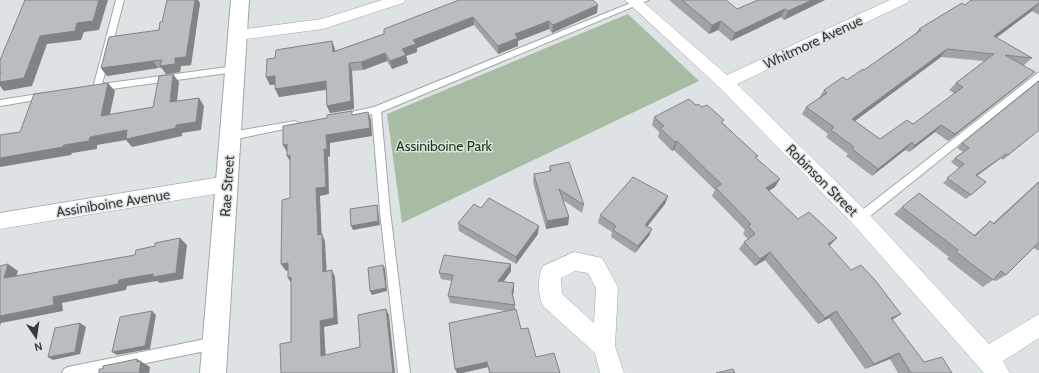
<svg xmlns="http://www.w3.org/2000/svg" width="1039" height="373" viewBox="0 0 1039 373" font-family="Cabin,sans-serif">
  <style>
    .green { fill: #a8bca3 }
    .lines { fill: none; stroke-linecap: round; stroke-linejoin: round }
    .service-casing { stroke: #a1a7a7; stroke-width: 2 }
    .minor-casing { stroke: #a1a7a7; stroke-width: 1 }
    .tertiary-casing { stroke: #a1a7a7; stroke-width: 2 }
    .service { fill: #fff; fill-rule: evenodd }
    .minor { fill: #fff; fill-rule: evenodd }
    .tertiary { fill: #fff; fill-rule: evenodd }
    .wall { fill: #9ea3a5; fill-rule: evenodd }
    .shaded-wall { fill: #818486 }
    .building { fill: #b8bdc0; stroke: #818486; fill-rule: evenodd }
    .labels { text-anchor: middle; stroke-width: 3; stroke-linejoin: round; paint-order: stroke }
    .street-label { font-size: 14px; fill: #373939; stroke: #dde3e4 }
    .park-label { font-size: 14px; fill: #183b0f; stroke: #dde3e4 }
  </style>
  <rect width="100%" height="100%" fill="#dde3e4"/>
  <polygon class="green" points="628,14 699,81 402,223 387,114"/>
  <g class="lines">
    <g class="service-casing">
      <g id="service">
        <polygon points="116,0 124,0 102,84 235,66 239,69 235,72 97,91 94,90 93,88"/>
        <polygon points="638,0 649,0 381,112 390,211 410,373 398,373 380,211 372,114 341,120 338,119 336,117 338,115 374,107"/>
        <polygon points="1039,72 1039,80 864,221 860,222 856,221 855,218 856,215"/>
        <polygon points="45,93 48,94 49,96 48,98 0,106 0,100"/>
        <polygon points="295,121 300,124 295,127 231,140 226,136 231,132"/>
        <polygon points="215,337 219,339 221,343 219,347 215,349 98,373 62,373 64,369 68,367"/>
      </g>
    </g>
    <g class="minor-casing">
      <g id="minor">
        <polygon points="382,0 405,0 403,3 323,29 238,40 233,39 230,35 233,31 238,30 322,19"/>
        <polygon points="625,0 641,0 727,75 890,0 909,0 907,3 737,84 867,212 989,344 1039,314 1039,338 1003,361 1010,373 984,373 853,224 719,87"/>
        <polygon points="227,176 234,179 236,184 234,189 227,192 0,229 0,213"/>
        <path d="M 574,252 L 602,258 L 618,287 L 615,346 L 624,373 L 600,373 L 595,353 L 543,306 C 538,295 537,278 543,266 ZM 575,271 L 588,273 L 596,288 L 594,323 L 562,294 L 561,278 Z"/>
      </g>
    </g>
    <g class="tertiary-casing">
      <polygon id="tertiary" points="231,0 249,0 226,373 200,373"/>
    </g>
    <use href="#service" class="service"/>
    <use href="#minor" class="minor"/>
    <use href="#tertiary" class="tertiary"/>
  </g>
  <g class="wall">
    <polygon points="459,0 597,13 552,33 549,29 518,41 518,46 498,54 474,25 417,48 417,52 406,56 408,63 392,69 387,61 363,70 352,71 354,109 330,113 327,106 326,90 279,97 275,85 270,85 266,77 275,58 332,41 335,51 384,34"/>
    <polygon points="669,0 726,0 737,9 758,0 825,0 784,20 781,17 731,41 718,30 709,34"/>
    <path d="M 1039,0 L 1039,15 L 1032,11 L 996,38 L 1032,58 L 1024,65 L 1023,65 L 1027,79 L 948,141 L 935,132 L 909,152 L 905,150 L 872,176 L 846,156 L 848,154 L 826,137 L 828,134 L 802,114 L 806,107 L 819,98 L 824,90 L 847,80 L 864,70 L 915,34 L 919,29 L 965,5 ZM 941,57 L 984,61 L 956,83 L 949,90 L 955,94 L 913,124 L 880,139 L 854,121 Z"/>
    <polygon points="200,3 191,65 181,66 180,72 166,74 162,68 158,68 107,76 101,68 159,30 162,22"/>
    <polygon points="696,105 702,107 723,123 756,158 775,187 769,191 798,219 837,238 829,246 892,320 924,362 952,373 898,373 890,359 865,369 829,318 818,324 765,260 755,266 739,249 744,242 748,239 743,234 745,230 712,196 715,190 674,150 672,151 658,137 659,132 652,125 654,117"/>
    <polygon points="1039,130 1003,160 1001,158 977,176 986,182 966,199 943,183 959,168 951,162 955,158 963,152 957,148 962,143"/>
    <polygon points="550,166 584,205 582,213 563,200 569,217 568,225 546,229 533,182 534,174 549,171"/>
    <polygon points="1039,181 1039,251 1034,248 1006,275 996,281 993,280 983,287 947,259 949,257 894,214 902,207 974,235 990,221 993,223"/>
    <polygon points="668,196 665,204 647,226 649,236 635,253 611,237 612,232 598,223 600,215"/>
    <polygon points="481,208 538,234 516,264 459,231 458,223"/>
    <polygon points="511,264 511,271 503,282 514,290 513,296 515,305 515,309 521,329 536,357 560,373 489,373 488,367 462,373 457,373 507,311 450,303 448,296 452,281 441,279 439,273"/>
  </g>
  <g class="shaded-wall">
    <polygon points="99,0 108,0 99,30 84,32 81,40 47,44 32,86 4,91 0,86 0,82 40,36 77,23"/>
    <polygon points="195,0 198,0 200,3 191,65 181,66 180,72 166,74 160,66 175,58"/>
    <polygon points="812,0 825,0 784,20 788,11"/>
    <polygon points="1039,3 1032,11 988,44 994,36"/>
    <polygon points="598,5 597,13 552,33 553,25"/>
    <polygon points="785,9 781,17 731,41 735,33"/>
    <polygon points="473,17 474,25 417,48 417,52 406,56 408,63 392,69 390,61 402,49 413,40"/>
    <polygon points="549,21 549,29 518,41 518,46 498,54 498,46 515,34"/>
    <polygon points="721,21 718,30 709,34 712,25"/>
    <polygon points="332,41 335,49 336,60 333,52"/>
    <polygon points="947,49 941,57 847,127 852,119"/>
    <polygon points="385,53 387,61 363,70 361,62"/>
    <polygon points="153,61 158,68 107,76 101,68"/>
    <polygon points="349,63 352,71 354,109 330,113 327,106"/>
    <polygon points="1035,72 1027,79 948,141 955,134"/>
    <polygon points="173,74 179,82 176,110 170,102"/>
    <polygon points="275,76 279,84 270,85 266,77"/>
    <polygon points="326,81 329,89 279,97 275,89"/>
    <polygon points="108,83 115,91 108,123 101,116"/>
    <polygon points="199,98 204,106 201,130 182,133 182,136 132,147 126,140 97,145 97,149 72,153 71,155 0,167 0,158 64,145 90,137 127,130 176,125"/>
    <polygon points="368,112 371,120 372,136 330,143 330,156 328,157 329,194 320,196 322,242 318,235 316,188 324,149 326,135"/>
    <polygon points="941,125 935,132 909,152 915,145"/>
    <polygon points="677,141 674,150 672,151 675,142"/>
    <polygon points="912,142 905,150 872,176 878,169"/>
    <polygon points="287,144 291,151 287,152 283,145"/>
    <polygon points="1006,154 1001,158 971,180 976,175"/>
    <polygon points="290,155 291,163 287,156"/>
    <polygon points="780,179 775,187 761,196 766,188"/>
    <polygon points="668,196 665,204 643,232 645,225"/>
    <polygon points="377,205 378,209 380,225 353,230 351,226"/>
    <polygon points="569,217 568,225 546,229 547,221"/>
    <polygon points="539,226 538,234 516,264 516,257"/>
    <polygon points="652,229 649,236 635,253 638,246"/>
    <polygon points="322,234 325,241 327,278 323,272"/>
    <polygon points="180,238 187,245 183,279 160,283 157,281 127,286 126,290 62,303 63,311 1,323 0,326 0,316 53,297 119,280"/>
    <polygon points="837,238 830,245 821,252 828,244"/>
    <polygon points="770,252 765,260 755,266 760,259"/>
    <polygon points="288,263 292,269 286,271 281,264"/>
    <polygon points="8,264 18,271 14,284 4,278"/>
    <polygon points="511,264 511,271 499,288 498,281"/>
    <polygon points="383,265 385,268 387,291 372,295 370,291"/>
    <polygon points="332,270 335,277 338,324 324,327 326,361 321,356 320,321"/>
    <polygon points="291,277 292,284 288,278"/>
    <polygon points="514,283 514,290 512,299 512,293"/>
    <polygon points="386,309 389,315 395,373 392,373"/>
    <polygon points="152,311 156,315 150,349 117,355 112,352"/>
    <polygon points="836,311 829,318 818,324 825,318"/>
    <polygon points="901,314 892,320 891,318"/>
    <polygon points="80,323 86,327 80,354 53,360 48,357"/>
    <polygon points="899,353 890,359 865,369 874,364"/>
    <polygon points="137,359 150,367 149,373 139,373 137,362"/>
    <polygon points="487,362 488,367 462,373 457,373 455,369"/>
  </g>
  <g class="building">
    <polygon points="25,0 99,0 93,21 77,23 75,31 40,36 24,78 0,82 0,74 1,72 0,72 0,60"/>
    <polygon points="167,0 195,0 186,57 175,58 175,64 160,66 162,60 153,61 101,68 109,37 159,30 160,22 162,22"/>
    <polygon points="459,0 593,0 598,5 553,25 549,21 515,34 518,38 498,46 473,17 413,40 416,44 402,49 406,55 390,61 385,53 361,62 349,63 351,101 327,106 326,81 275,89 275,76 266,77 267,59 275,58 276,50 332,41 333,52 384,34 384,29"/>
    <polygon points="682,0 726,0 737,9 758,0 812,0 788,11 785,9 735,33 721,21 712,25"/>
    <path d="M 971,0 L 1039,0 L 1039,3 L 994,36 L 1032,58 L 1005,55 L 1035,72 L 955,134 L 941,125 L 915,145 L 912,142 L 878,169 L 852,149 L 854,147 L 831,130 L 834,127 L 806,107 L 827,93 L 824,90 L 843,77 L 847,80 L 863,69 L 864,70 L 921,30 L 919,29 L 962,3 L 965,5 ZM 947,49 L 994,54 L 956,83 L 963,87 L 913,124 L 907,120 L 880,139 L 852,119 Z"/>
    <polygon points="173,74 170,102 199,98 196,122 176,125 176,128 126,139 127,130 90,137 89,141 64,145 63,147 0,158 0,135 20,132 34,94 108,83 101,116 153,107 159,76"/>
    <polygon points="1039,81 1039,130 1008,155 1006,154 976,175 986,182 971,195 947,178 964,164 955,158 969,148 962,143"/>
    <polygon points="689,99 696,105 698,104 702,107 707,105 724,120 721,122 758,156 755,157 780,179 766,188 798,219 809,212 837,238 828,244 851,270 861,265 875,280 901,314 891,318 924,362 942,357 952,373 911,373 899,353 874,364 836,311 825,318 770,252 760,259 744,242 755,234 748,226 751,224 716,188 721,184 677,141 675,142 660,128 664,126 654,117"/>
    <polygon points="352,111 352,115 368,112 370,128 326,135 327,149 324,149 326,187 316,188 318,235 322,234 323,272 332,270 334,318 320,321 321,356 360,347 358,315 386,309 393,373 281,373 280,344 291,342 291,277 288,278 288,263 281,264 282,200 290,198 290,155 287,156 287,144 283,145 283,126 327,118 327,115"/>
    <polygon points="569,162 584,205 559,189 569,217 547,221 534,174 551,171 550,166"/>
    <polygon points="633,177 668,196 645,225 652,229 638,246 613,230 616,226 600,215"/>
    <polygon points="1039,182 1039,242 1006,275 1001,271 993,280 956,252 958,250 902,207 919,193 975,236 990,221 994,224"/>
    <polygon points="489,198 539,226 516,257 458,223 474,204 481,208"/>
    <polygon points="377,205 378,221 351,226 350,209"/>
    <polygon points="180,238 176,273 153,277 153,274 119,280 118,284 53,297 54,305 0,316 0,266 8,264 4,278 135,255 136,250 155,246 155,243"/>
    <polygon points="444,255 511,264 498,281 514,283 512,293 515,305 448,296 453,275 439,273"/>
    <polygon points="383,265 386,288 370,291 368,268"/>
    <polygon points="516,309 521,329 528,328 536,357 554,353 560,373 490,373 487,362 455,369 449,323"/>
    <polygon points="152,311 145,346 112,352 120,317"/>
    <polygon points="80,323 75,352 48,357 55,328"/>
    <polygon points="137,359 137,362 141,361 139,373 99,373 99,369 103,369 103,366"/>
    <polygon points="733,369 735,373 716,373"/>
  </g>
  <g class="labels">
    <g class="street-label">
      <text transform="translate(813 42) rotate(-25)" y="5">Whitmore Avenue</text>
      <text transform="translate(822 180) rotate(45)" y="5">Robinson Street</text>
      <text transform="translate(227 186) rotate(-86)" y="5">Rae Street</text>
      <text transform="translate(113 203) rotate(-9)" y="5">Assiniboine Avenue</text>
    </g>
    <g class="park-label">
      <text x="444" y="151">Assiniboine Park</text>
    </g>
  </g>
  <g transform="translate(36 337) rotate(167)" stroke="#dde3e4" stroke-width="3" paint-order="stroke">
  <path d="M0-3L7 15L0 10L-7 15Z" fill="#373939"/>
  <text y="-6" font-size="11" font-weight="bold" text-anchor="middle" fill="#373939">N</text>
  </g>
</svg>
